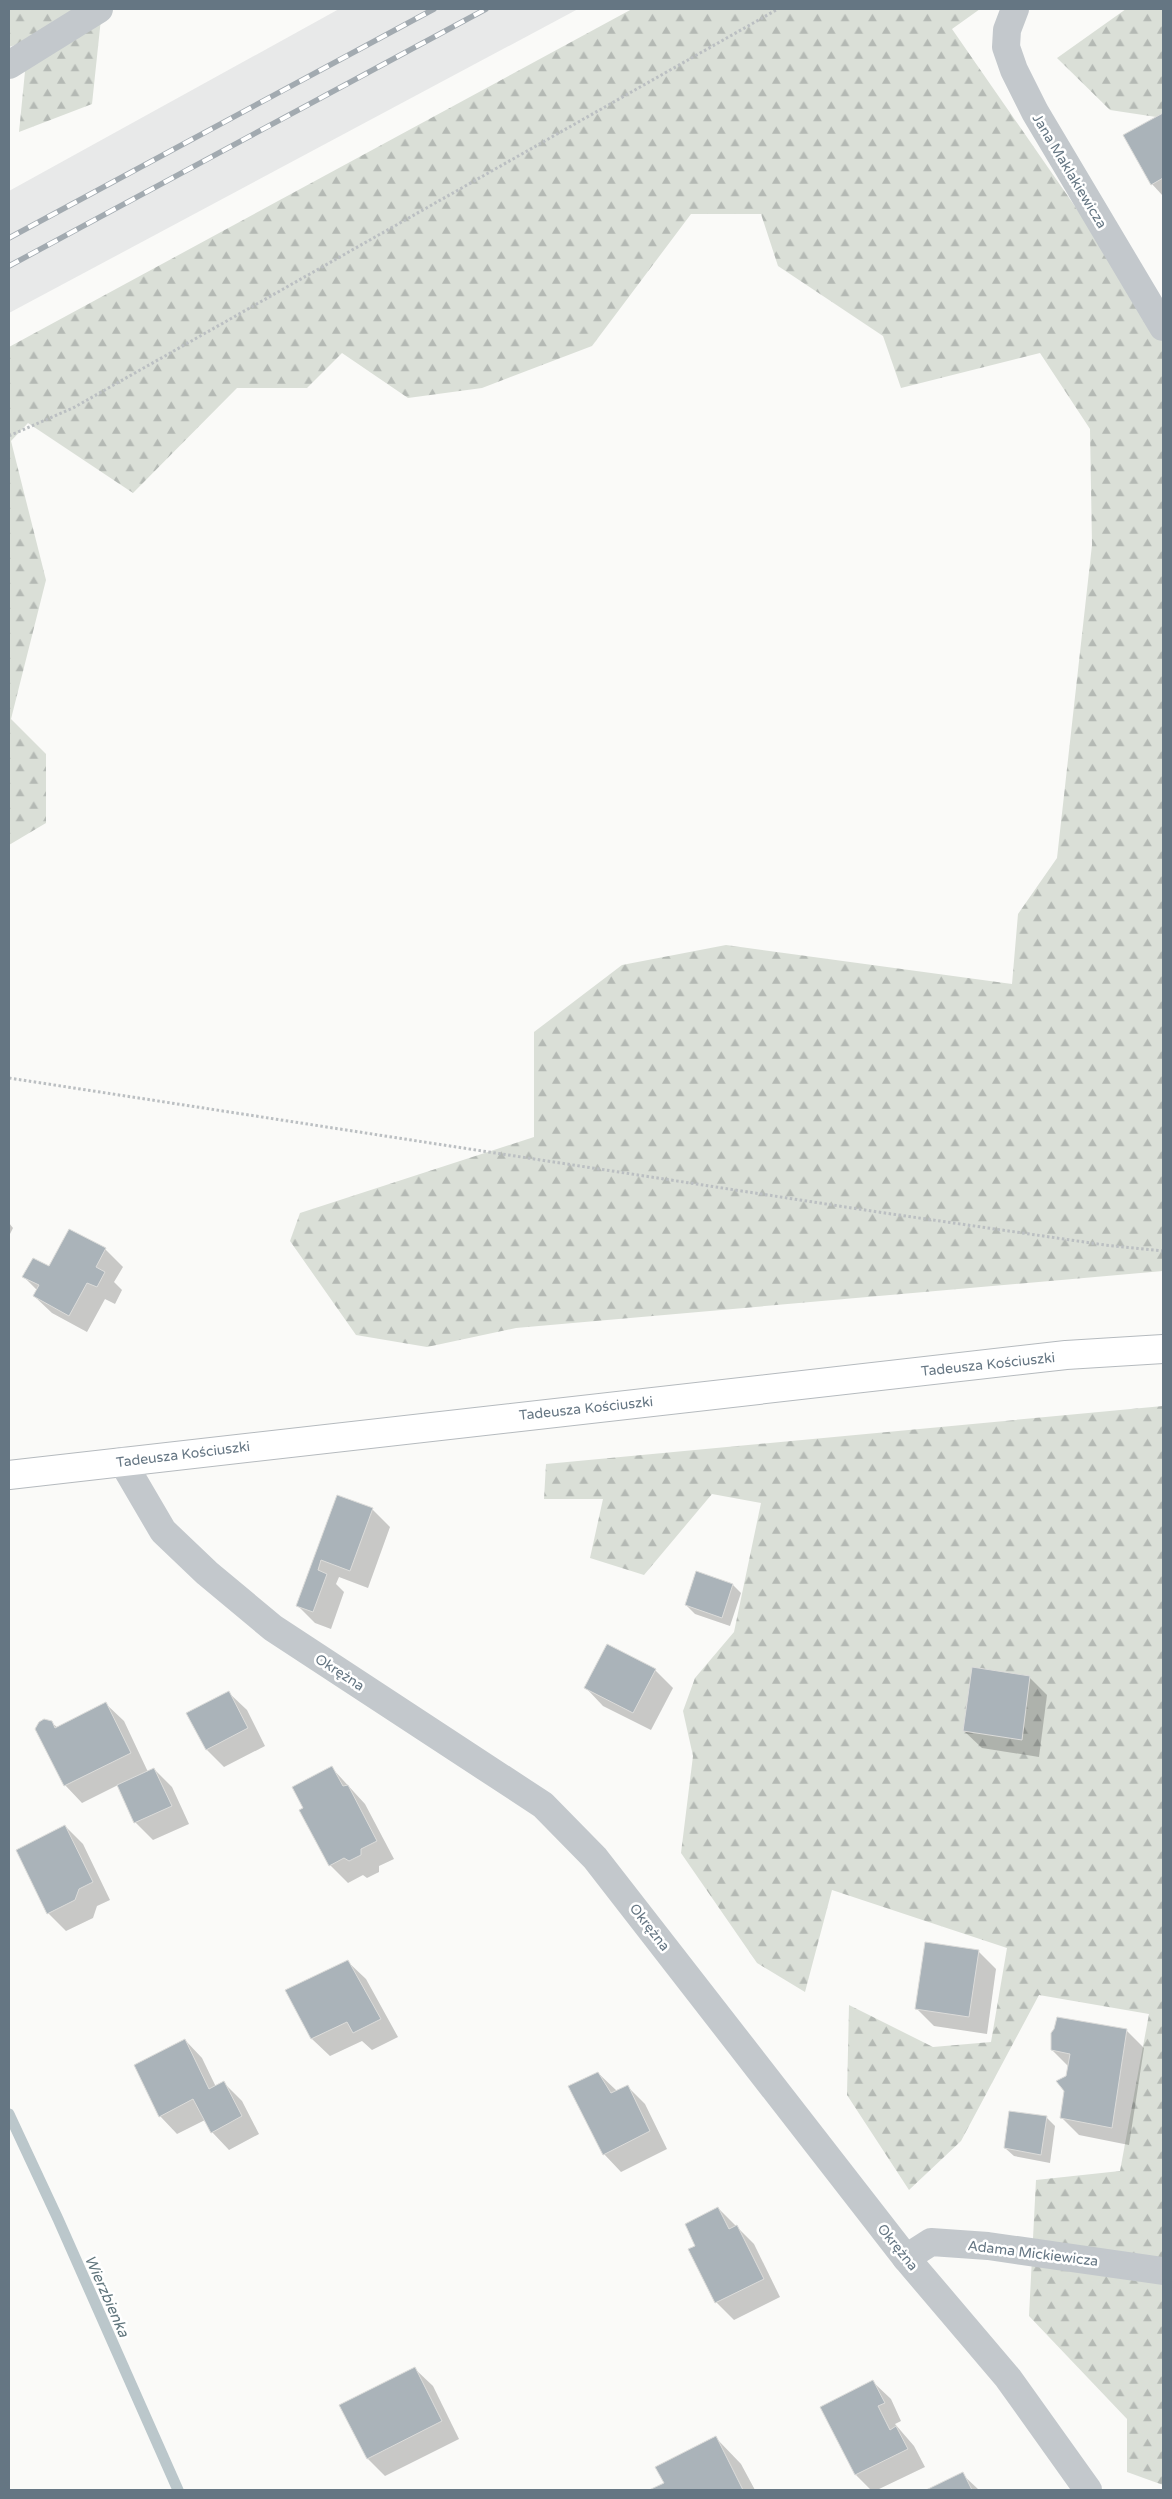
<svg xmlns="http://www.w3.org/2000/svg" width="1172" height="2499" viewBox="0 0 1172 2499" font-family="'Varela Round',sans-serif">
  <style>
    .built { fill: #e8e9e9 }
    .forest { fill: url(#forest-firs) }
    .shadow { fill: #0003 }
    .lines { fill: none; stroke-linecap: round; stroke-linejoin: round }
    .stream { stroke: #bbc7cb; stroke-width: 11 }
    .building { fill: #aab3b9; stroke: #dcdcda }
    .major-casing { stroke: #b5babe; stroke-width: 30 }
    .path { stroke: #bbbfc2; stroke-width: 3; stroke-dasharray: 2.5 2.5; stroke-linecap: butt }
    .minor { stroke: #c3c8cc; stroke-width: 28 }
    .major { stroke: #fff; stroke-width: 28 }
    .rail-casing { stroke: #a2aab0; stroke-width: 5.5 }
    .rail { stroke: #fff; stroke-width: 4; stroke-dasharray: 11; stroke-linecap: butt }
    .labels { text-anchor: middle; stroke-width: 5; stroke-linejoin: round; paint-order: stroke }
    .street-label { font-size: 14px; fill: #657683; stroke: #fff }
    .water-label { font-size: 15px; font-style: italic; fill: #60757c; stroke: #fff }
  </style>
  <defs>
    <pattern id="forest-firs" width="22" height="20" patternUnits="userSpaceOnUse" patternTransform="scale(1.25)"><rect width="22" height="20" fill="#dadfd7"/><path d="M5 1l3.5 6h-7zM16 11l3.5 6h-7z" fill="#b4b9b4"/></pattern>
  </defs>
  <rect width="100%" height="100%" fill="#fafaf8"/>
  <polygon class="built" points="339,9 578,9 9,313 9,191"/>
  <g class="forest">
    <polygon points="9,9 102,9 92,104 19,132 28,41 9,47"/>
    <polygon points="632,9 980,9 952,29 1092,231 1163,339 1163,1271 516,1328 427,1347 356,1335 290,1241 300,1213 534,1137 534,1032 622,965 726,945 1012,984 1018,914 1057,858 1092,545 1090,429 1040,353 901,388 883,336 778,266 761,214 691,214 592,346 482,388 408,398 342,353 307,388 237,388 133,493 28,423 11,441 46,580 11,719 46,754 46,823 9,845 9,347"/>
    <polygon points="1126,9 1163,9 1163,118 1110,110 1057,58"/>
    <polygon points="1163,1406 1163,2485 1127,2472 1127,2419 1029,2316 1036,2180 1120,2171 1149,2014 1039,1995 961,2141 909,2190 847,2095 849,2005 933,2047 991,2042 1007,1948 832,1890 805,1992 757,1963 681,1853 693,1756 683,1711 695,1678 734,1632 761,1503 712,1494 644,1575 590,1558 603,1499 544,1499 546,1464"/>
  </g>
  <g class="shadow">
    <polygon points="1163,114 1163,196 1152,184 1124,136"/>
    <polygon points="9,1223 13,1228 9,1236"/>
    <polygon points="105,1249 123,1267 114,1282 122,1290 115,1304 105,1299 87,1332 52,1313 34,1296 37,1290 24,1277"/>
    <polygon points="337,1497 372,1509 390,1527 368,1588 339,1577 336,1584 344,1592 331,1629 315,1623 298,1606"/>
    <polygon points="733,1585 741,1593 730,1626 695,1614 686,1605"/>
    <polygon points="655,1670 673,1688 651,1730 603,1706 586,1688"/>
    <polygon points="1029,1677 1047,1695 1039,1757 982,1748 964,1731"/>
    <polygon points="229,1693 247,1710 265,1746 224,1767 207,1750 188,1714"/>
    <polygon points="106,1704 124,1721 148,1772 154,1769 172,1787 189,1824 153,1840 135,1822 118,1785 82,1803 65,1785 51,1722 58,1728"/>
    <polygon points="332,1768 365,1804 394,1859 379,1866 379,1872 367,1878 363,1875 348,1883 330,1865 305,1808"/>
    <polygon points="65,1826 83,1844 110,1900 97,1906 93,1918 66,1931 48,1913"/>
    <polygon points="978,1951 996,1969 987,2034 934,2026 916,2008"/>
    <polygon points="348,1962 366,1979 398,2037 372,2050 362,2041 330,2056 312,2039 287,1990"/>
    <polygon points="1126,2030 1144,2048 1129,2145 1079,2135 1061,2117 1069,2067 1052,2050"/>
    <polygon points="185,2040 202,2058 216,2087 224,2083 242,2101 259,2134 229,2150 212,2132 205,2120 177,2134 160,2116"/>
    <polygon points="598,2073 617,2091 627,2086 645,2104 667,2149 621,2172 604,2154"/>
    <polygon points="1047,2118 1055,2126 1050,2163 1014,2156 1005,2148"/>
    <polygon points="718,2208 754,2244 780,2297 734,2320 716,2302 697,2246"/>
    <polygon points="415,2369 433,2386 459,2439 385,2476 368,2459 341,2406"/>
    <polygon points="873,2382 891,2399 901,2421 895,2424 914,2446 925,2467 877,2490 871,2490 856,2475"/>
    <polygon points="716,2438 741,2464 755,2490 652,2490 665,2484"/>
    <polygon points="962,2474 979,2490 929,2490"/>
  </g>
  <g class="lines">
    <polyline class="stream" points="9,2114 58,2219 178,2490"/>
  </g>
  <g class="building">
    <polygon points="1163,113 1163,178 1151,185 1123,135"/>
    <polygon points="69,1229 106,1248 96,1267 105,1272 97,1287 87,1283 69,1316 33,1296 39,1285 22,1277 33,1258 49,1266"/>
    <polygon points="337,1495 373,1508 350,1571 321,1560 318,1570 327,1574 313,1612 296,1606"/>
    <polygon points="696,1571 733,1584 722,1618 685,1605"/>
    <polygon points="607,1644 656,1669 633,1713 584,1688"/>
    <polygon points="972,1667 1030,1676 1022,1740 963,1731"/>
    <polygon points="229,1691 248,1728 206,1750 186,1713"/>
    <polygon points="106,1702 131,1753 64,1786 35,1729 39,1722 44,1719 52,1721 55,1728"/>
    <polygon points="332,1766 343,1786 348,1785 377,1841 361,1849 361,1855 349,1861 344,1858 329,1866 299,1810 303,1808 292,1787"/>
    <polygon points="154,1768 172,1806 134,1823 117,1785"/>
    <polygon points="65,1825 93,1882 79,1889 75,1900 47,1914 16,1850"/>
    <polygon points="925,1942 979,1950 969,2017 915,2009"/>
    <polygon points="348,1960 381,2019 353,2033 347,2022 311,2039 285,1990"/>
    <polygon points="1057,2017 1127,2029 1112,2128 1060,2118 1064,2091 1056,2081 1066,2076 1070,2054 1051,2050 1051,2033 1054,2029"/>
    <polygon points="185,2039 209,2089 224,2081 242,2116 211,2133 193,2099 159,2117 134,2065"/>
    <polygon points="598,2072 611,2093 628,2085 650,2131 603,2155 568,2086"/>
    <polygon points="1009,2111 1047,2116 1041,2155 1004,2148"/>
    <polygon points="718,2207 729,2229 737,2225 764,2279 715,2303 688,2249 695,2246 685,2224"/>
    <polygon points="415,2367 442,2421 367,2459 339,2405"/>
    <polygon points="873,2380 885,2403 878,2406 890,2430 896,2426 908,2449 855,2475 820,2407"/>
    <polygon points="716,2436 743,2490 649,2490 664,2483 655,2467"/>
    <polygon points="963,2472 972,2490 926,2490"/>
  </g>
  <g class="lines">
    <g class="major-casing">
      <polyline id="major" points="9,1475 1066,1355 1163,1349"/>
    </g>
    <g class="path">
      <polyline points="9,436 73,408 778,9"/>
      <polyline points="9,1078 878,1212 1105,1245 1163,1251"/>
    </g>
    <g class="minor">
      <polyline points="1015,9 1007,30 1006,47 1014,70 1035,112 1163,327"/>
      <polyline points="9,65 99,9"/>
      <polyline points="122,1461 163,1531 207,1573 273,1628 543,1805 595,1858 906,2258 1008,2378 1088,2490"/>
      <polyline points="906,2258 931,2242 988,2246 1163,2271"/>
    </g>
    <use href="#major" class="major"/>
    <g class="rail-casing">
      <g id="rail">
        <polyline points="9,238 434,9"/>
        <polyline points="9,266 486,9"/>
      </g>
    </g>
    <use href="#rail" class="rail"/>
  </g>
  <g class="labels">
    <g class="street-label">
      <text transform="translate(1070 171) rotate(59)" y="5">Jana Maklakiewicza</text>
      <text transform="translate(988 1364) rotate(-6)" y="5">Tadeusza Kościuszki</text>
      <text transform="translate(586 1408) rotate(-6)" y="5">Tadeusza Kościuszki</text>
      <text transform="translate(183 1454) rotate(-7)" y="5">Tadeusza Kościuszki</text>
      <text transform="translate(340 1672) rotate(33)" y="5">Okrężna</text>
      <text transform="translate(650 1927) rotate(52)" y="5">Okrężna</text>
      <text transform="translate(898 2247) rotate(51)" y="5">Okrężna</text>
      <text transform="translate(1033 2253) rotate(7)" y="5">Adama Mickiewicza</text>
    </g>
    <g class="water-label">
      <text transform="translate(107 2296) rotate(66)" y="5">Wierzbienka</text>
    </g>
  </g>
  <rect width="1172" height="2499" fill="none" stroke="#657683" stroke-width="20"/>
</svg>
